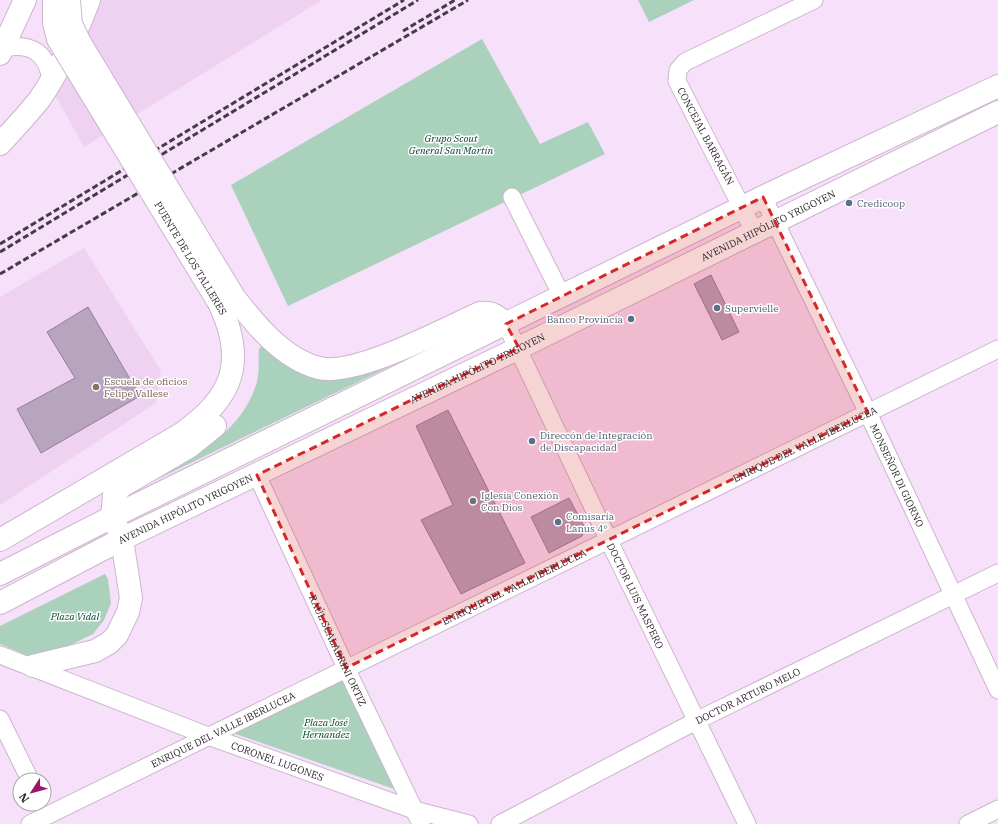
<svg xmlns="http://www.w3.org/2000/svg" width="998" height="824" viewBox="0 0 998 824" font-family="'IBM Plex Serif',serif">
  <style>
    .built { fill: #efd2f1 }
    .green { fill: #a9d1bc }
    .building { fill: #b7a4be; stroke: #928099 }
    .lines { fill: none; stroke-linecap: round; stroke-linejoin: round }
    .street-casing { stroke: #ccb5cd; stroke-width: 19 }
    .secondary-casing { stroke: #ccb5cd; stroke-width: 24 }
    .primary-casing { stroke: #ccb5cd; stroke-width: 24 }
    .street { stroke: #fff; stroke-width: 17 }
    .secondary { stroke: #fff; stroke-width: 22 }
    .primary { stroke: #fff; stroke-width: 22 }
    .rail { stroke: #453b46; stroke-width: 3; stroke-dasharray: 6 3; stroke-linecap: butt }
    .secondary-bridge-casing { stroke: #ccb5cd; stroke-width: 24; stroke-linecap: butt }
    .secondary-bridge { stroke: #fff; stroke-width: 22 }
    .marked { fill: #d62828; fill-opacity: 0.2; stroke: #d62828; stroke-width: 3; stroke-dasharray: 8 5; stroke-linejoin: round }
    .service-dot { fill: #5c6f8a; stroke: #fff; stroke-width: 1.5 }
    .education-dot { fill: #8d6e63; stroke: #fff; stroke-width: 1.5 }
    .worship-dot { fill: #6b7280; stroke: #fff; stroke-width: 1.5 }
    .labels { text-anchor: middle; stroke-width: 3; stroke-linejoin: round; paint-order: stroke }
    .street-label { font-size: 10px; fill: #2d252e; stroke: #fff }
    .park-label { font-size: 10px; font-style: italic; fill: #04412b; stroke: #fff }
    .service-label { font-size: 10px; fill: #4e5e75; stroke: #fff; text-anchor: start }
    .education-label { font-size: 10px; fill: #785e54; stroke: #fff; text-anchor: start }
    .worship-label { font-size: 10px; fill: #5b616d; stroke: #fff; text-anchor: start }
  </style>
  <rect width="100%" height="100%" fill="#f7e0f9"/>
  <g class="built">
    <polygon points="101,0 322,0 84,147 47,81 89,26"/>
    <polygon points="84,248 161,371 156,403 0,505 0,297"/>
  </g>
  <g class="green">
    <polygon points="638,0 694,0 649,22"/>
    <polygon points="482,39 540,144 588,122 605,154 288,306 231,185"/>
    <path d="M 263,345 L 310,372 L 434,345 L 135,490 C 181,465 239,438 256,385 C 260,374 258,360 259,349 Z"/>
    <polygon points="105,574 108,579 111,603 104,620 93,634 62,649 28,656 0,644 0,626"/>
    <polygon points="343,679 397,790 233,733"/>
  </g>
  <g class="building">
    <polygon points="711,275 739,332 722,340 694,284"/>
    <polygon points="88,307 140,396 41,453 17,409 75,378 47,332"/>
    <polygon points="448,410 525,563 461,594 421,520 453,505 416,426"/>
    <polygon points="569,498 585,528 582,536 549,553 531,517"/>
  </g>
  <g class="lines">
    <g class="street-casing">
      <g id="street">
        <path d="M 4,48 C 31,42 47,53 51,80"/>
        <polyline points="512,197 562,296"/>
        <path id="s1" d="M 763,197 L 868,413 L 998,690"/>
        <polyline points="754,231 677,81 678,70 685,62 814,0"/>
        <path id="s2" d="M 506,324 L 609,541 L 747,824"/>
        <path id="s3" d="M 257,475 L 346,668 L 421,824"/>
        <path id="s4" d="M 0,655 L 208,736 L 414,810 L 469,824"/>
        <polyline points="0,719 30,780"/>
        <path id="s5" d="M 30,824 L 998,349"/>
        <path id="s6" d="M 500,824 L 696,721 L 998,573"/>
        <polyline points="968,824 998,809"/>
      </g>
    </g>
    <g class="secondary-casing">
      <g id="secondary">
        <polyline points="0,54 25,0"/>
        <path d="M 0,144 C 13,130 27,115 39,100 C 60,70 76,34 89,0"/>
        <path d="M 234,297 C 255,324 283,359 319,368 C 355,377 444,329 480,313 C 492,312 498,316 506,324"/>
        <polyline points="112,517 114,495 122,486 189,447 215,426"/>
        <path d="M 0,540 L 181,434 C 233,398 247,362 219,303"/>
      </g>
    </g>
    <g class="primary-casing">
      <g id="primary">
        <polyline points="0,574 118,514 771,193 998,86"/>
        <path id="s7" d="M 0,603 L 122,539 L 519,348 L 998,112"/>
        <polyline points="33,666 95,651 109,643 117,635 128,612 131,598 122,539 117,527"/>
      </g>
    </g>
    <use href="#street" class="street"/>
    <use href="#secondary" class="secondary"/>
    <use href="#primary" class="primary"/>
    <g class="rail">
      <polyline points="403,31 455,0"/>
      <polyline points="0,244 404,0"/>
      <polyline points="0,252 418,0"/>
      <polyline points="0,274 468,0"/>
    </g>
    <g class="secondary-bridge-casing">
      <g id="secondary-bridge">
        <polyline points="54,0 54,23 58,39 219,303"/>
        <polyline points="69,0 71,24 80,43 234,297"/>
      </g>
    </g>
    <use href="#secondary-bridge" class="secondary-bridge"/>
  </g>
  <path class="marked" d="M 763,197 L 868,413 L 346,668 L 257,475 L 519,348 L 506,324 Z"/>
  <g class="service-dot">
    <circle cx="849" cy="203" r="4"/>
    <circle cx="717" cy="308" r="4"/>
    <circle cx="631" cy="319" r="4"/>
    <circle cx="532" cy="441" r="4"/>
    <circle cx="558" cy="522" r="4"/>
  </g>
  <circle class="education-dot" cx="96" cy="387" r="4"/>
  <circle class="worship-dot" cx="473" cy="501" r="4"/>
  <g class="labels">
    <g class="street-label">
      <text transform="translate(706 136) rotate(62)" y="4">CONCEJAL BARRAGÁN</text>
      <text dy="4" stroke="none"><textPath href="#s7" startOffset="856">AVENIDA HIPÓLITO YRIGOYEN</textPath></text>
      <text transform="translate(191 258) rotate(59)" y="4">PUENTE DE LOS TALLERES</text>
      <text dy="4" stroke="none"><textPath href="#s7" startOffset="532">AVENIDA HIPÓLITO YRIGOYEN</textPath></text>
      <text dy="4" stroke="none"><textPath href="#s5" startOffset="863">ENRIQUE DEL VALLE IBERLUCEA</textPath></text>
      <text dy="4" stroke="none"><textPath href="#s1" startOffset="309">MONSEÑOR DI GIORNO</textPath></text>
      <text dy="4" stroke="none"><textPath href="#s7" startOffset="208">AVENIDA HIPÓLITO YRIGOYEN</textPath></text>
      <text dy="4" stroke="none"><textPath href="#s5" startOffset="539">ENRIQUE DEL VALLE IBERLUCEA</textPath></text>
      <text dy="4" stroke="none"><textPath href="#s2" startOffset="301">DOCTOR LUIS MASPERO</textPath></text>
      <text dy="4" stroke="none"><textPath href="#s3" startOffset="193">RAÚL SCALABRINI ORTIZ</textPath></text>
      <text dy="4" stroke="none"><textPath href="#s6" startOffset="279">DOCTOR ARTURO MELO</textPath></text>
      <text dy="4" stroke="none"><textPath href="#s5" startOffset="215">ENRIQUE DEL VALLE IBERLUCEA</textPath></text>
      <text dy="4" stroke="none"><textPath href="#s4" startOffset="297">CORONEL LUGONES</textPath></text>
    </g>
    <g class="park-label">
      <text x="451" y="142">Grupo Scout<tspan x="451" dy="12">General San Martín</tspan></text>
      <text x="75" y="620">Plaza Vidal</text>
      <text x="326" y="726">Plaza José<tspan x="326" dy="12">Hernandez</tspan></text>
    </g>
    <g class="service-label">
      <text x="857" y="207">Credicoop</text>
      <text x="725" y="312">Supervielle</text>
      <text x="623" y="323" text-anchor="end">Banco Provincia</text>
      <text x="540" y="439">Direccón de Integración<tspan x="540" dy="12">de Discapacidad</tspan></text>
      <text x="566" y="520">Comisaría<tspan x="566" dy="12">Lanús 4°</tspan></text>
    </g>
    <g class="education-label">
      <text x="104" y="385">Escuela de oficios<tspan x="104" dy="12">Felipe Vallese</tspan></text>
    </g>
    <g class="worship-label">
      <text x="481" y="499">Iglesia Conexión<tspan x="481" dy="12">Con Dios</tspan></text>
    </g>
  </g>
  <g transform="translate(32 792) rotate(234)"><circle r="19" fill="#ffffff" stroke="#aba8ab"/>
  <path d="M0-3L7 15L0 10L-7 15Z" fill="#9b1568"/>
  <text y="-6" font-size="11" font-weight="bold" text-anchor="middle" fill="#2d252e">N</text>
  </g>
</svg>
